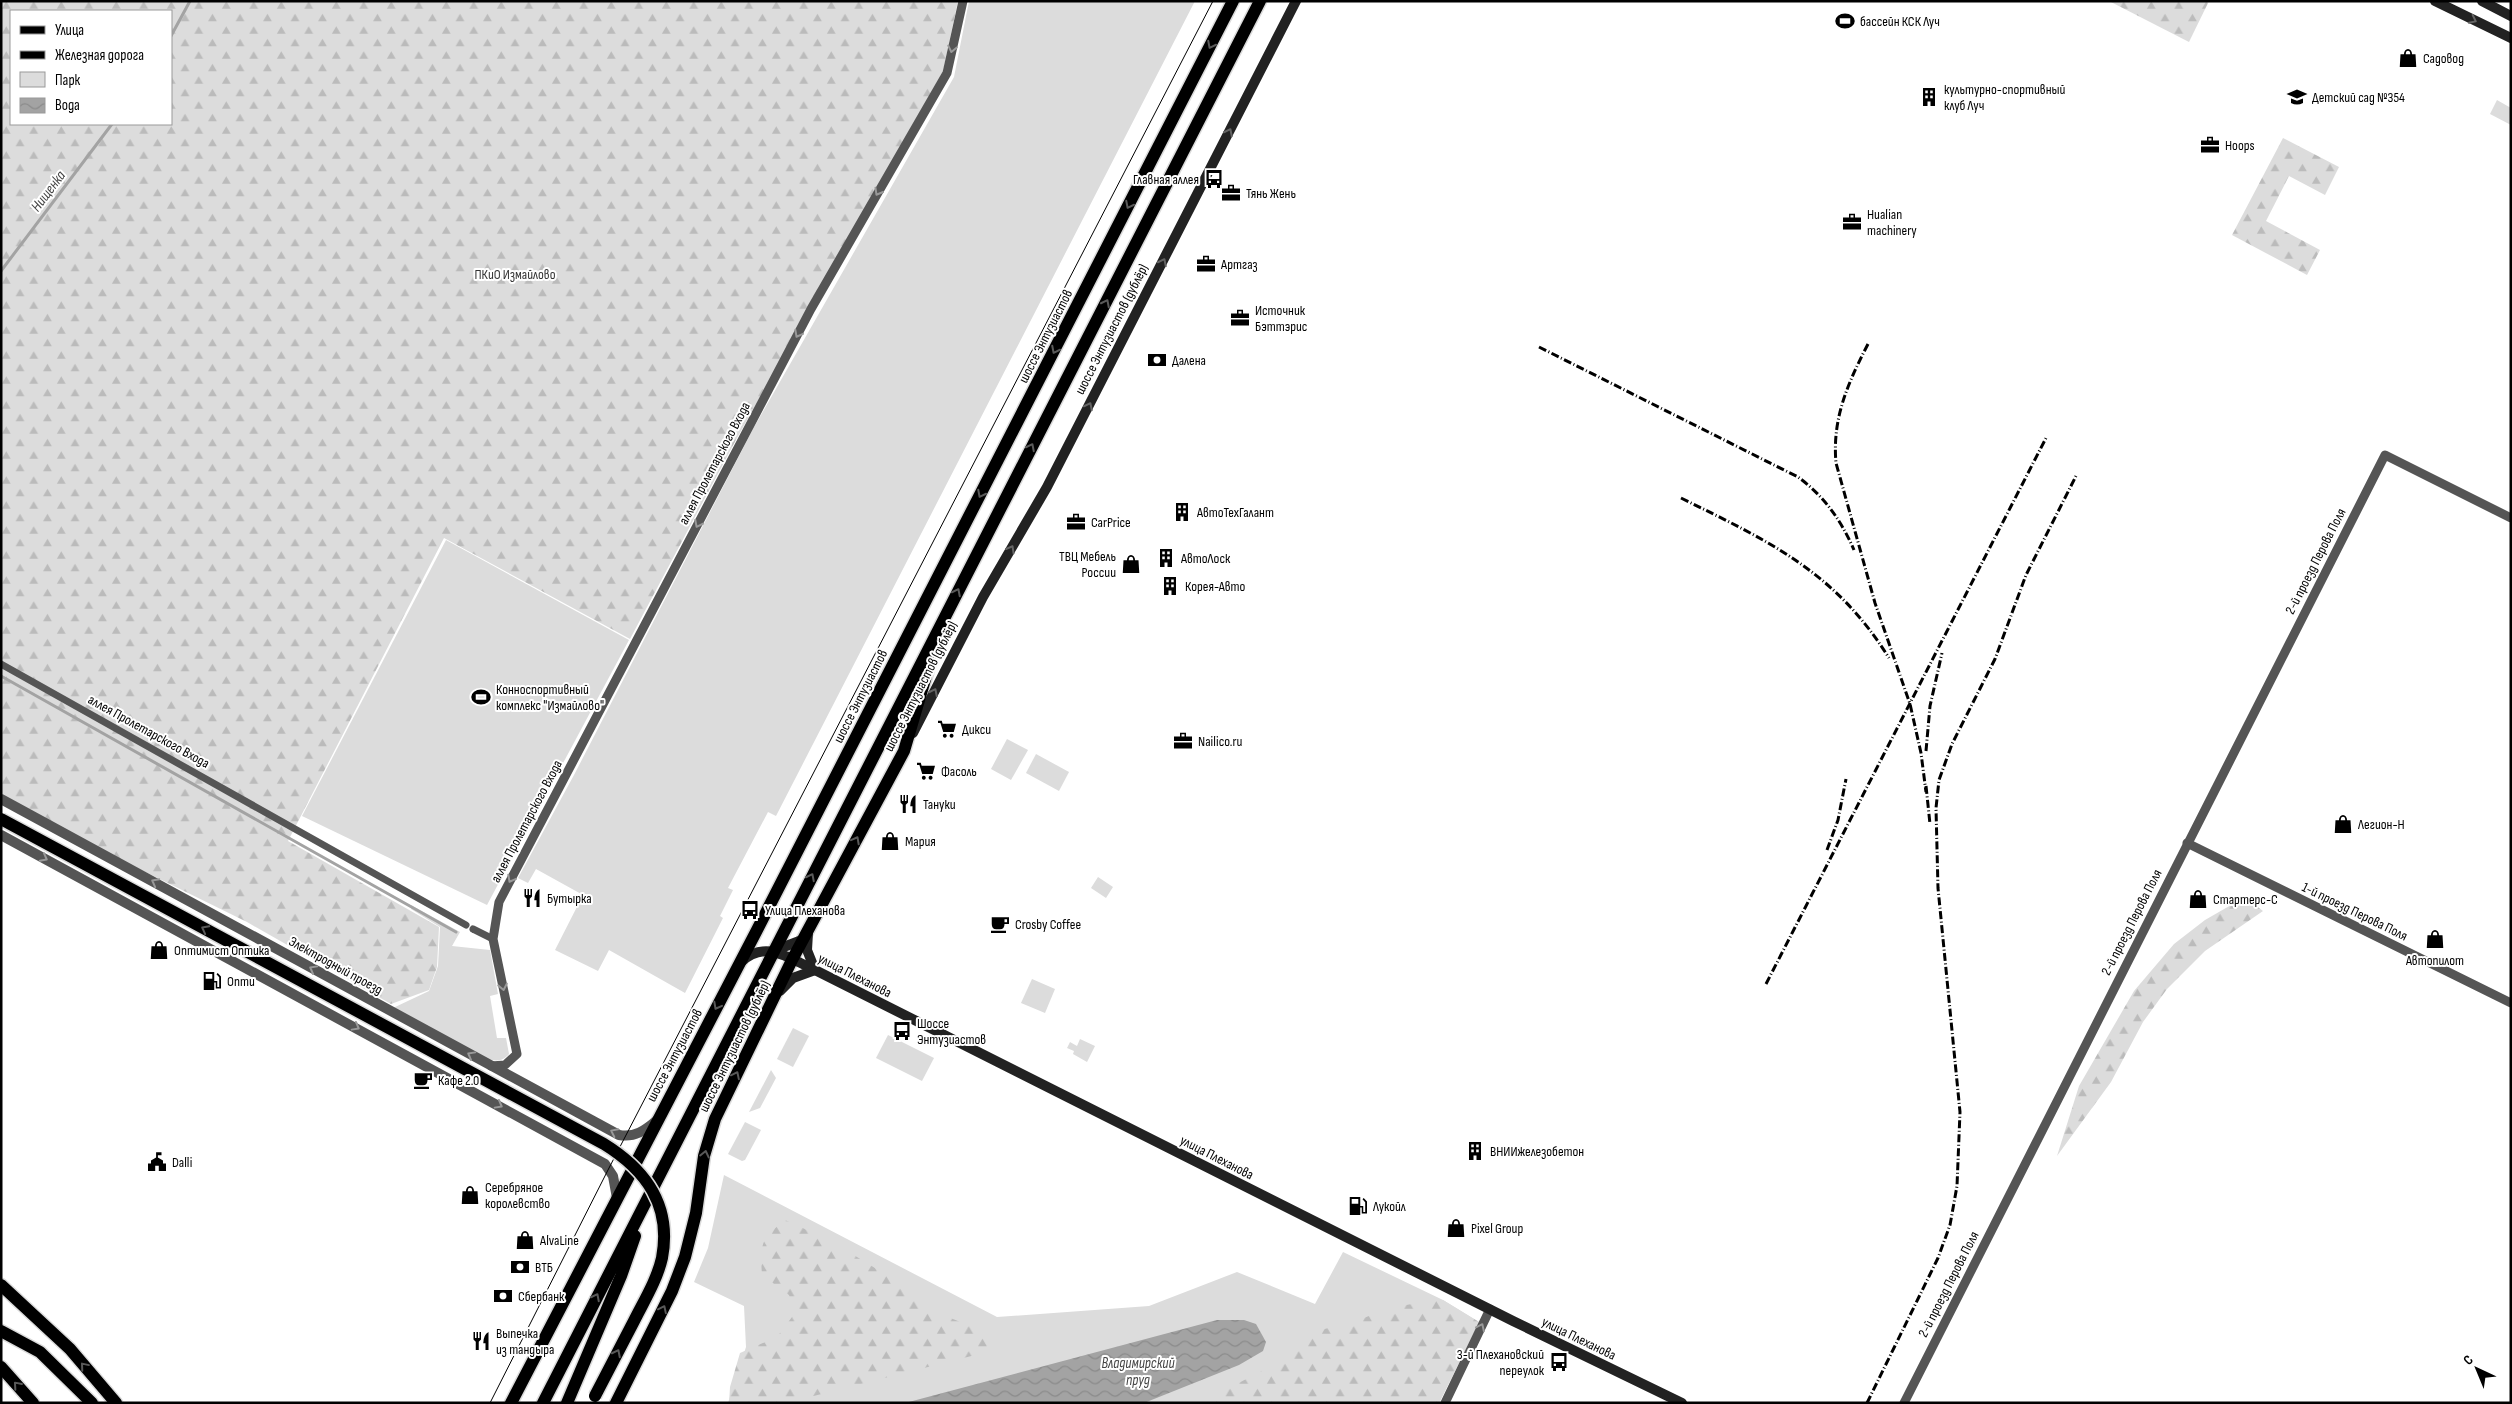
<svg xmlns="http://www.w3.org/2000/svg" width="2512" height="1404" viewBox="0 0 2512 1404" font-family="'Sofia Sans Condensed',sans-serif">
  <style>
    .green { fill: #dcdcdc }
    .forest { fill: url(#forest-firs); fill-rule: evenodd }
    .water { fill: url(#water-waves) }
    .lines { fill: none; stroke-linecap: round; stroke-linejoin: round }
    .stream { stroke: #a3a3a3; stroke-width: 3 }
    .primary-casing { stroke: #dbdbdb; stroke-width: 15 }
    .pedestrian { stroke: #555; stroke-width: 7 }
    .minor { stroke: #555; stroke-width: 9 }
    .tertiary { stroke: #555; stroke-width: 10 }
    .secondary { stroke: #222; stroke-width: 10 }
    .primary { stroke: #000; stroke-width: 12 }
    .tram { stroke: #000; stroke-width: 1 }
    .rail { stroke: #000; stroke-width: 3; stroke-dasharray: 8 2.5 1 2.5; stroke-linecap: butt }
    .primary-bridge-casing { stroke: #dbdbdb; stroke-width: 15; stroke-linecap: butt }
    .primary-bridge { stroke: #000; stroke-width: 12 }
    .oneway { stroke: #646464 }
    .oneway2 { stroke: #595959 }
    .oneway3 { stroke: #999 }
    .labels { text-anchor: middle; stroke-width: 4; stroke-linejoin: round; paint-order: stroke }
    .poi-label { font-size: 14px; fill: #000; stroke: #fff; text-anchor: start }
    .park-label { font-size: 14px; fill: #333; stroke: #fff }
    .street-label { font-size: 14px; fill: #000; stroke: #fff }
    .water-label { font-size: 15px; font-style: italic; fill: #444; stroke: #fff }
  </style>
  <defs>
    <pattern id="forest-firs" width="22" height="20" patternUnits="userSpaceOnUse" patternTransform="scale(1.25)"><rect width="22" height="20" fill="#dcdcdc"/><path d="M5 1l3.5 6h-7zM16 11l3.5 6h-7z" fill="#bbb"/></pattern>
    <pattern id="water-waves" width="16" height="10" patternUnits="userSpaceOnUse" patternTransform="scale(1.25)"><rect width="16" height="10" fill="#a3a3a3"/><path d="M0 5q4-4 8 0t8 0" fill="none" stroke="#8b8b8b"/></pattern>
  </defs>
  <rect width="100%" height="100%" fill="#fff"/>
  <g class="green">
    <polygon points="969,1 1195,1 776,816 768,812 728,888 733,890 720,916 723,918 685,993 609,950 598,971 555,950 583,895 536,869 528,883 518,878 574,775 753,429 954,77"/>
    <polygon points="2497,100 2511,108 2511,125 2490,114"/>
    <polygon points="446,540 629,640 487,905 302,816"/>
    <polygon points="1007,739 1028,750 1011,780 991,769"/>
    <polygon points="1036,754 1069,772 1059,791 1026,773"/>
    <polygon points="1098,877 1113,887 1106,898 1091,888"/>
    <path d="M 411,905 L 460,932 L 452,946 L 490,950 L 498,994 L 490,996 L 497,1038 L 506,1038 L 509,1054 C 502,1062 496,1061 487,1059 L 393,1008 L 429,991 L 438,966 L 440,927 L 411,909 Z"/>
    <polygon points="1032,979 1055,989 1045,1013 1021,1003"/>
    <polygon points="793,1028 809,1036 793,1067 777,1059"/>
    <polygon points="888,1035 934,1058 922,1081 876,1058"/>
    <polygon points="1080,1039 1095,1046 1087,1062 1073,1054 1074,1051 1067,1048 1070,1042 1077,1046"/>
    <polygon points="771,1070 776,1078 760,1108 749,1112"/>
    <polygon points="745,1122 761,1130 745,1160 742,1161 728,1154"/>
    <polygon points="724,1175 997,1317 1149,1306 1237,1272 1315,1304 1343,1252 1443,1300 1479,1322 1439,1403 728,1403 746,1347 744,1306 694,1282 708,1248"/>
  </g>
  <g class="forest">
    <path d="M 1,1 L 958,1 L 943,71 L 737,438 L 630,639 L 444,538 L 288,841 L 439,927 L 437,967 L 429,990 L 391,1004 L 247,922 L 1,801 ZM 11,11 L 171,11 L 171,124 L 11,124 Z"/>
    <polygon points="2109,1 2209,1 2189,42"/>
    <polygon points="2283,138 2339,167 2325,195 2289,176 2266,221 2320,250 2307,275 2232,235"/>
    <polygon points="2245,897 2263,911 2205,951 2167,989 2143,1022 2111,1082 2057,1156 2079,1086 2134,991 2174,944 2205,920"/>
    <path d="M 785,1220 L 831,1241 L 883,1273 L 919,1305 L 970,1326 L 995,1350 L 786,1403 L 729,1403 L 730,1387 L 740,1353 L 777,1337 L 795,1313 L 789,1295 L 762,1275 C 760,1244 760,1240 785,1220 Z"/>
    <path d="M 1443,1300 L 1479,1322 L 1439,1403 L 1195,1403 L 1212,1397 L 1288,1357 L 1310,1333 L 1343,1324 L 1349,1326 C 1377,1309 1410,1303 1443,1300 Z"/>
  </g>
  <polygon class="water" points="1217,1320 1244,1320 1256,1324 1266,1342 1263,1351 1239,1365 1144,1403 905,1403"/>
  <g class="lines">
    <g class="stream">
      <polyline points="171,36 190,1"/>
      <polyline points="1,271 112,124"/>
      <polyline points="1,676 456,932"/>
    </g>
    <g class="primary-casing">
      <g id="primary">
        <polyline points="1,1285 70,1349 116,1403"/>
        <polyline points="1,1331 40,1352 92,1403"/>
        <polyline points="1,1367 33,1403"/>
        <polyline points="511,1403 757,930 1233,1"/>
        <polyline points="543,1403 1260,1"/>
        <polyline points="567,1403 621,1276 635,1236"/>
        <polyline points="616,1403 672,1291 685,1257 696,1213 704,1156 715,1119 792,960 904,751 934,649"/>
      </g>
    </g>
    <g class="pedestrian">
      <polyline points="1,664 466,925"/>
      <polyline points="473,929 493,939"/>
    </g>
    <g class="minor">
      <polyline points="2187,843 2511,1003"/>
      <polyline points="491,1066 505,1065 517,1054 493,939 499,902 811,309 947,73 963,1"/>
      <polyline points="1445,1403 1490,1309"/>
      <polyline points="1904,1403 2385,455 2511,518"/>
    </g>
    <g class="tertiary">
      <path d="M 1,799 L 619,1135 C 635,1138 645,1130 656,1121"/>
      <polyline points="1,835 605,1164 613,1176 617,1198"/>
    </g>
    <g class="secondary">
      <polyline points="2435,1 2511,38"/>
      <polyline points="2482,1 2511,16"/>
      <polyline points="913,733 983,597 1047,487 1296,1"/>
      <polyline points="808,933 807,950 815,970"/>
      <polyline points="773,951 802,940"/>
      <path d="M 741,962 C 766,939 788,958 815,970 L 1513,1321 L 1682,1403"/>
      <polyline points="780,991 793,978 815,970"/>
    </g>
    <use href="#primary" class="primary"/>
    <polyline class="tram" points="490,1403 609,1168 1213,1"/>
    <g class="rail">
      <path d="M 1868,344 C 1848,383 1832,418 1836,463 L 1875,603 L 1910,704 L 1921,753 L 1926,792"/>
      <path d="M 1539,347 L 1798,477 C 1824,496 1841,520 1854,550"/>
      <path d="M 1681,498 C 1768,541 1835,571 1889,658"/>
      <polyline points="1926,751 1930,706 1942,653"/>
      <polyline points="1926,786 1930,824"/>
      <polyline points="1827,850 1838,820 1846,779"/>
      <polyline points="1766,984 2046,438"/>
      <polyline points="1867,1403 1938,1258 1950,1225 1957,1186 1960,1112 1938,888 1936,808 1939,780 1952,744 1995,659 2026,575 2076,476"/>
    </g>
    <g class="primary-bridge-casing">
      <path id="primary-bridge" d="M 1,819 L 604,1144 C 646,1170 672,1205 662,1258 C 657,1280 644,1301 634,1321 C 621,1346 608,1371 595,1396"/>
    </g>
    <use href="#primary-bridge" class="primary-bridge"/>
  </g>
  <defs><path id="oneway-chevron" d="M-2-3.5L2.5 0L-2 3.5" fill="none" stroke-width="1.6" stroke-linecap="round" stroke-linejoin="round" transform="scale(1.25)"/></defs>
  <g class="oneway">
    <use href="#oneway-chevron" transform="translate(2473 20) rotate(26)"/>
    <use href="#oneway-chevron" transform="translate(1229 132) rotate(-63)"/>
    <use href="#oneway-chevron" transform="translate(1163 262) rotate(-63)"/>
    <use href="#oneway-chevron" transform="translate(1089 406) rotate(-63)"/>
    <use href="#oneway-chevron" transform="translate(1011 549) rotate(-60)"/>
    <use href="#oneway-chevron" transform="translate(934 692) rotate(-63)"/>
  </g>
  <g class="oneway2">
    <use href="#oneway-chevron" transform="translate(1211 45) rotate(117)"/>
    <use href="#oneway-chevron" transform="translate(1129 205) rotate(117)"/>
    <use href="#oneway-chevron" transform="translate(1106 303) rotate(-63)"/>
    <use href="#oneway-chevron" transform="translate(1055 350) rotate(117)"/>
    <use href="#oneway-chevron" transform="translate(1031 447) rotate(-63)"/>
    <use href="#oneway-chevron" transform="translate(981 494) rotate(117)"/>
    <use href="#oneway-chevron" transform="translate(957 592) rotate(-63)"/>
    <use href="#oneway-chevron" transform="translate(856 840) rotate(-62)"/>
    <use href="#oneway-chevron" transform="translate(811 877) rotate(-63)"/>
    <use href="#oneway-chevron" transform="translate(205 929) rotate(-152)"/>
    <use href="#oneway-chevron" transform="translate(717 1006) rotate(118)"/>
    <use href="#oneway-chevron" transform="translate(736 1075) rotate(-64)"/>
    <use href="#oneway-chevron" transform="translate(705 1154) rotate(-77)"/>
    <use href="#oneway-chevron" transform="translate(596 1297) rotate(-63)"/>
    <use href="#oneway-chevron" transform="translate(663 1309) rotate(-64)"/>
    <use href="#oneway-chevron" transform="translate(617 1353) rotate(-63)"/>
    <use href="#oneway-chevron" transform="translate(84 1366) rotate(-130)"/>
    <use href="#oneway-chevron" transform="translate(17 1385) rotate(-131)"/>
  </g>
  <g class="oneway3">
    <use href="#oneway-chevron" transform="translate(952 49) rotate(102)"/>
    <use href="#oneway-chevron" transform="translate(878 192) rotate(120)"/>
    <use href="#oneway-chevron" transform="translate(798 334) rotate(118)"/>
    <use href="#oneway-chevron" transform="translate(698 524) rotate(117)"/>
    <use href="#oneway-chevron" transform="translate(44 858) rotate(28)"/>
    <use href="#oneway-chevron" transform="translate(511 879) rotate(118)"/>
    <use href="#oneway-chevron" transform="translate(155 882) rotate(-152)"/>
    <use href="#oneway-chevron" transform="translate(313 969) rotate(-151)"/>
    <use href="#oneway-chevron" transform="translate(503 987) rotate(79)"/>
    <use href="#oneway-chevron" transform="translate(356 1027) rotate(29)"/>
    <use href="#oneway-chevron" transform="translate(471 1055) rotate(-151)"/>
    <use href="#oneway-chevron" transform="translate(499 1105) rotate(29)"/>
    <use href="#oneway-chevron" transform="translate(614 1132) rotate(-154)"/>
    <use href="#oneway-chevron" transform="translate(1481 1327) rotate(-64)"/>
  </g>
  <defs>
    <g id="stadium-bare" transform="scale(1.5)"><path d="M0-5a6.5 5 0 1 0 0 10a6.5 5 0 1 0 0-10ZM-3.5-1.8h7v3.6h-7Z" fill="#000" stroke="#fff" stroke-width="2.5" paint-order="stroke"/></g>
    <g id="shop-bare" transform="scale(1.5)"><path d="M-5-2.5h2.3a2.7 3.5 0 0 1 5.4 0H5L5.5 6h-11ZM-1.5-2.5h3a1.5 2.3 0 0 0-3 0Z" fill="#000" stroke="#fff" stroke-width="2.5" paint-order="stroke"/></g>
    <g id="building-bare" transform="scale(1.5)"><path d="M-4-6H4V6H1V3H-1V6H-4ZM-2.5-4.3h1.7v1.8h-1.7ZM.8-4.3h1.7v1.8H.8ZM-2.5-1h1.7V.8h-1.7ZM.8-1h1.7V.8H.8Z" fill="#000" stroke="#fff" stroke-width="2.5" paint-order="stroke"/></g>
    <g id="school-bare" transform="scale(1.5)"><path d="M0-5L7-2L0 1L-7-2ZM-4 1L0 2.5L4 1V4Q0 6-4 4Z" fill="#000" stroke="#fff" stroke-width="2.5" paint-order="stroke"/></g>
    <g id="office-bare" transform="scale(1.5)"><path d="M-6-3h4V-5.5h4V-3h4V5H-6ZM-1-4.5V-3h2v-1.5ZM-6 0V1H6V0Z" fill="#000" stroke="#fff" stroke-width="2.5" paint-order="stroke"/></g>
    <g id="bus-bare" transform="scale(1.5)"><path d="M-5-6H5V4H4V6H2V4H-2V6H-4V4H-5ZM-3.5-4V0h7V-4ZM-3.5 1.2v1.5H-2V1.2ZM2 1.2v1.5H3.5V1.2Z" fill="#000" stroke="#fff" stroke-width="2.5" paint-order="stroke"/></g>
    <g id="bank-bare" transform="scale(1.5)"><path d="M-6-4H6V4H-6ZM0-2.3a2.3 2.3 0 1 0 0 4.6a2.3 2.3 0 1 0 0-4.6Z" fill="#000" stroke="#fff" stroke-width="2.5" paint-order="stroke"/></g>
    <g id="supermarket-bare" transform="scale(1.5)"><path d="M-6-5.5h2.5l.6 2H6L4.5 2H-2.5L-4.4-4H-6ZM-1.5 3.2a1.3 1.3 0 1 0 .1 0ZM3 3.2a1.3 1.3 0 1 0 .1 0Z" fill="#000" stroke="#fff" stroke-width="2.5" paint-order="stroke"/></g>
    <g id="restaurant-bare" transform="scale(1.5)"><path d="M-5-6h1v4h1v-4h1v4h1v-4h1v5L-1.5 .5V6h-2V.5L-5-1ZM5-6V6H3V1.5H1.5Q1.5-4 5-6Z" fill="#000" stroke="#fff" stroke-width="2.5" paint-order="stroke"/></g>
    <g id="cafe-bare" transform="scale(1.5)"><path d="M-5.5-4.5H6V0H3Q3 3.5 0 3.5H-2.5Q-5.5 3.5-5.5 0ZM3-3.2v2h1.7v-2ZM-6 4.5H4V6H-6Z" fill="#000" stroke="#fff" stroke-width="2.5" paint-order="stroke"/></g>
    <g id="fuel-bare" transform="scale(1.5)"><path d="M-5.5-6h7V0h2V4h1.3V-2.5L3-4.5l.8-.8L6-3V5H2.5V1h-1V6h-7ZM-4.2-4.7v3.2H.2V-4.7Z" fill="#000" stroke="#fff" stroke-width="2.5" paint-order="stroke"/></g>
    <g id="civic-bare" transform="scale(1.5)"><path d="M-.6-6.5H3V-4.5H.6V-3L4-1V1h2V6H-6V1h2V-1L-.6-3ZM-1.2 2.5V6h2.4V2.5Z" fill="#000" stroke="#fff" stroke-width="2.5" paint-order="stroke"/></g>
  </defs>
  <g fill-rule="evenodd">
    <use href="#stadium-bare" x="1845" y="21"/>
    <use href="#shop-bare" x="2408" y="58"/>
    <use href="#building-bare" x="1929" y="97"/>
    <use href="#school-bare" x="2297" y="97"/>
    <use href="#office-bare" x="2210" y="145"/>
    <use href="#bus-bare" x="1214" y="179"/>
    <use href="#office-bare" x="1231" y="193"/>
    <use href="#office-bare" x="1852" y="222"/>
    <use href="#office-bare" x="1206" y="264"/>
    <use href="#office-bare" x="1240" y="318"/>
    <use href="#bank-bare" x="1157" y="360"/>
    <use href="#building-bare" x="1182" y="512"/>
    <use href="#office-bare" x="1076" y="522"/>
    <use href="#building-bare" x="1166" y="558"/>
    <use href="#shop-bare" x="1131" y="564"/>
    <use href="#building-bare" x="1170" y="586"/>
    <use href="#stadium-bare" x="481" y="697"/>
    <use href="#supermarket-bare" x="947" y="729"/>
    <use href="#office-bare" x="1183" y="741"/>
    <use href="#supermarket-bare" x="926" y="771"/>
    <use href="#restaurant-bare" x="908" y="804"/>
    <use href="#shop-bare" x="2343" y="824"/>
    <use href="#shop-bare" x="890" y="841"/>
    <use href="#restaurant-bare" x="532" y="898"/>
    <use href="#shop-bare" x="2198" y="899"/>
    <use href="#bus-bare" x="750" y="910"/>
    <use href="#cafe-bare" x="1000" y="924"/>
    <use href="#shop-bare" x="2435" y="939"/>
    <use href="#shop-bare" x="159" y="950"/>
    <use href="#fuel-bare" x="212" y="981"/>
    <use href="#bus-bare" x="902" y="1031"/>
    <use href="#cafe-bare" x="423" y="1080"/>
    <use href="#building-bare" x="1475" y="1151"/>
    <use href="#civic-bare" x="157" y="1162"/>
    <use href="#shop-bare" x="470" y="1195"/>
    <use href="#fuel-bare" x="1358" y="1206"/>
    <use href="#shop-bare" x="1456" y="1228"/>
    <use href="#shop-bare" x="525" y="1240"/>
    <use href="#bank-bare" x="520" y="1267"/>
    <use href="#bank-bare" x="503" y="1296"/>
    <use href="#restaurant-bare" x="481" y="1341"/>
    <use href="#bus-bare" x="1559" y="1362"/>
  </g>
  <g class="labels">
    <g class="poi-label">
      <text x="1860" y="26">бассейн КСК Луч</text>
      <text x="2423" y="63">Садовод</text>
      <text x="1944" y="94">культурно-спортивный<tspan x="1944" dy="16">клуб Луч</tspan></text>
      <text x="2312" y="102">Детский сад №354</text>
      <text x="2225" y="150">Hoops</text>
      <text x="1199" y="184" text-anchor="end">Главная аллея</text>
      <text x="1246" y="198">Тянь Жень</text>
      <text x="1867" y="219">Hualian<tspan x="1867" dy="16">machinery</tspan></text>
      <text x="1221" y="269">Артгаз</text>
      <text x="1255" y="315">Источник<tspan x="1255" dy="16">Бэттэрис</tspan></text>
      <text x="1172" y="365">Далена</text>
      <text x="1197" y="517">АвтоТехГалант</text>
      <text x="1091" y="527">CarPrice</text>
      <text x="1116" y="561" text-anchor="end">ТВЦ Мебель<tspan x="1116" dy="16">России</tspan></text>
      <text x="1181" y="563">АвтоЛоск</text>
      <text x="1185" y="591">Корея-Авто</text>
      <text x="496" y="694">Конноспортивный<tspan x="496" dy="16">комплекс "Измайлово"</tspan></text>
      <text x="962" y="734">Дикси</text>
      <text x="1198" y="746">Nailico.ru</text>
      <text x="941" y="776">Фасоль</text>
      <text x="923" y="809">Тануки</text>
      <text x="2358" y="829">Легион-Н</text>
      <text x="905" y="846">Мария</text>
      <text x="547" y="903">Бутырка</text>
      <text x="2213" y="904">Стартерс-С</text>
      <text x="765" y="915">Улица Плеханова</text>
      <text x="1015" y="929">Crosby Coffee</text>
      <text x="174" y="955">Оптимист Оптика</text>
      <text x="2435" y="965" text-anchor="middle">Автопилот</text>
      <text x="227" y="986">Опти</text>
      <text x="917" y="1028">Шоссе<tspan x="917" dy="16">Энтузиастов</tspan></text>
      <text x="438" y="1085">Кафе 2.0</text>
      <text x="1490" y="1156">ВНИИжелезобетон</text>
      <text x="172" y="1167">Dalli</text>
      <text x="485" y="1192">Серебряное<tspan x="485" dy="16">королевство</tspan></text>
      <text x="1373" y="1211">Лукойл</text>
      <text x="1471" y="1233">Pixel Group</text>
      <text x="540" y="1245">AlvaLine</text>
      <text x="535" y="1272">ВТБ</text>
      <text x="518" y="1301">Сбербанк</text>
      <text x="496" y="1338">Выпечка<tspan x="496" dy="16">из тандыра</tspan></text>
      <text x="1544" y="1359" text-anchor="end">3-й Плехановский<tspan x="1544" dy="16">переулок</tspan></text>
    </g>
    <g class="park-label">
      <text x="515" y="279">ПКиО Измайлово</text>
    </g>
    <g class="street-label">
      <text transform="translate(1111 329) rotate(-63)" y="5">шоссе Энтузиастов (дублёр)</text>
      <text transform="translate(1045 336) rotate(-63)" y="5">шоссе Энтузиастов</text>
      <text transform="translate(714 463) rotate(-62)" y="5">аллея Пролетарского Входа</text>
      <text transform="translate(2315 561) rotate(-63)" y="5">2-й проезд Перова Поля</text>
      <text transform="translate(920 686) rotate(-63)" y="5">шоссе Энтузиастов (дублёр)</text>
      <text transform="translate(860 696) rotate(-63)" y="5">шоссе Энтузиастов</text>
      <text transform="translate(149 731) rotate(29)" y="5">аллея Пролетарского Входа</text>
      <text transform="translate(526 821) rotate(-62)" y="5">аллея Пролетарского Входа</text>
      <text transform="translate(2355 911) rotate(26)" y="5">1-й проезд Перова Поля</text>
      <text transform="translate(2131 922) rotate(-63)" y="5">2-й проезд Перова Поля</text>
      <text transform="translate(336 965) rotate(29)" y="5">Электродный проезд</text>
      <text transform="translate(855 975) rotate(27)" y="5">улица Плеханова</text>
      <text transform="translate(734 1046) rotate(-64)" y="5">шоссе Энтузиастов (дублёр)</text>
      <text transform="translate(674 1055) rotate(-62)" y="5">шоссе Энтузиастов</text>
      <text transform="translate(1217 1157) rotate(27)" y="5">улица Плеханова</text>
      <text transform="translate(1948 1284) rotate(-63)" y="5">2-й проезд Перова Поля</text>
      <text transform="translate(1579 1338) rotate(26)" y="5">улица Плеханова</text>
    </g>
    <g class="water-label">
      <text transform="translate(48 191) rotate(-53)" y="5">Нищенка</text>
      <text x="1138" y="1368">Владимирский<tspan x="1138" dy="17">пруд</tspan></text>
    </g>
  </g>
  <rect width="2512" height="1404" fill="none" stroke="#000000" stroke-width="5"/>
  <rect x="10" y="10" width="162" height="115" fill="#ffffff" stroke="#999999"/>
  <rect x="20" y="26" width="25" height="8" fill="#000000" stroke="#999999"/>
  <text x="55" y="35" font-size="15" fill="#000000">Улица</text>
  <rect x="20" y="51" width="25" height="8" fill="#000000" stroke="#999999"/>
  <text x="55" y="60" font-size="15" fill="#000000">Железная дорога</text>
  <rect x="20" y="72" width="25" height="15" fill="#dcdcdc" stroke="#999999"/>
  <text x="55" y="85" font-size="15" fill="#000000">Парк</text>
  <rect x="20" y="98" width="25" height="15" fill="url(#water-waves)" stroke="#999999"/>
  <text x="55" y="110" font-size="15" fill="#000000">Вода</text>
  <g transform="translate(2477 1369) rotate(316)" stroke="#ffffff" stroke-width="4" paint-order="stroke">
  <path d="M0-4L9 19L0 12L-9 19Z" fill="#000000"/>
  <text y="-8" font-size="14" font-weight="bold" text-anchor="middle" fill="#000000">С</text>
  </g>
</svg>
